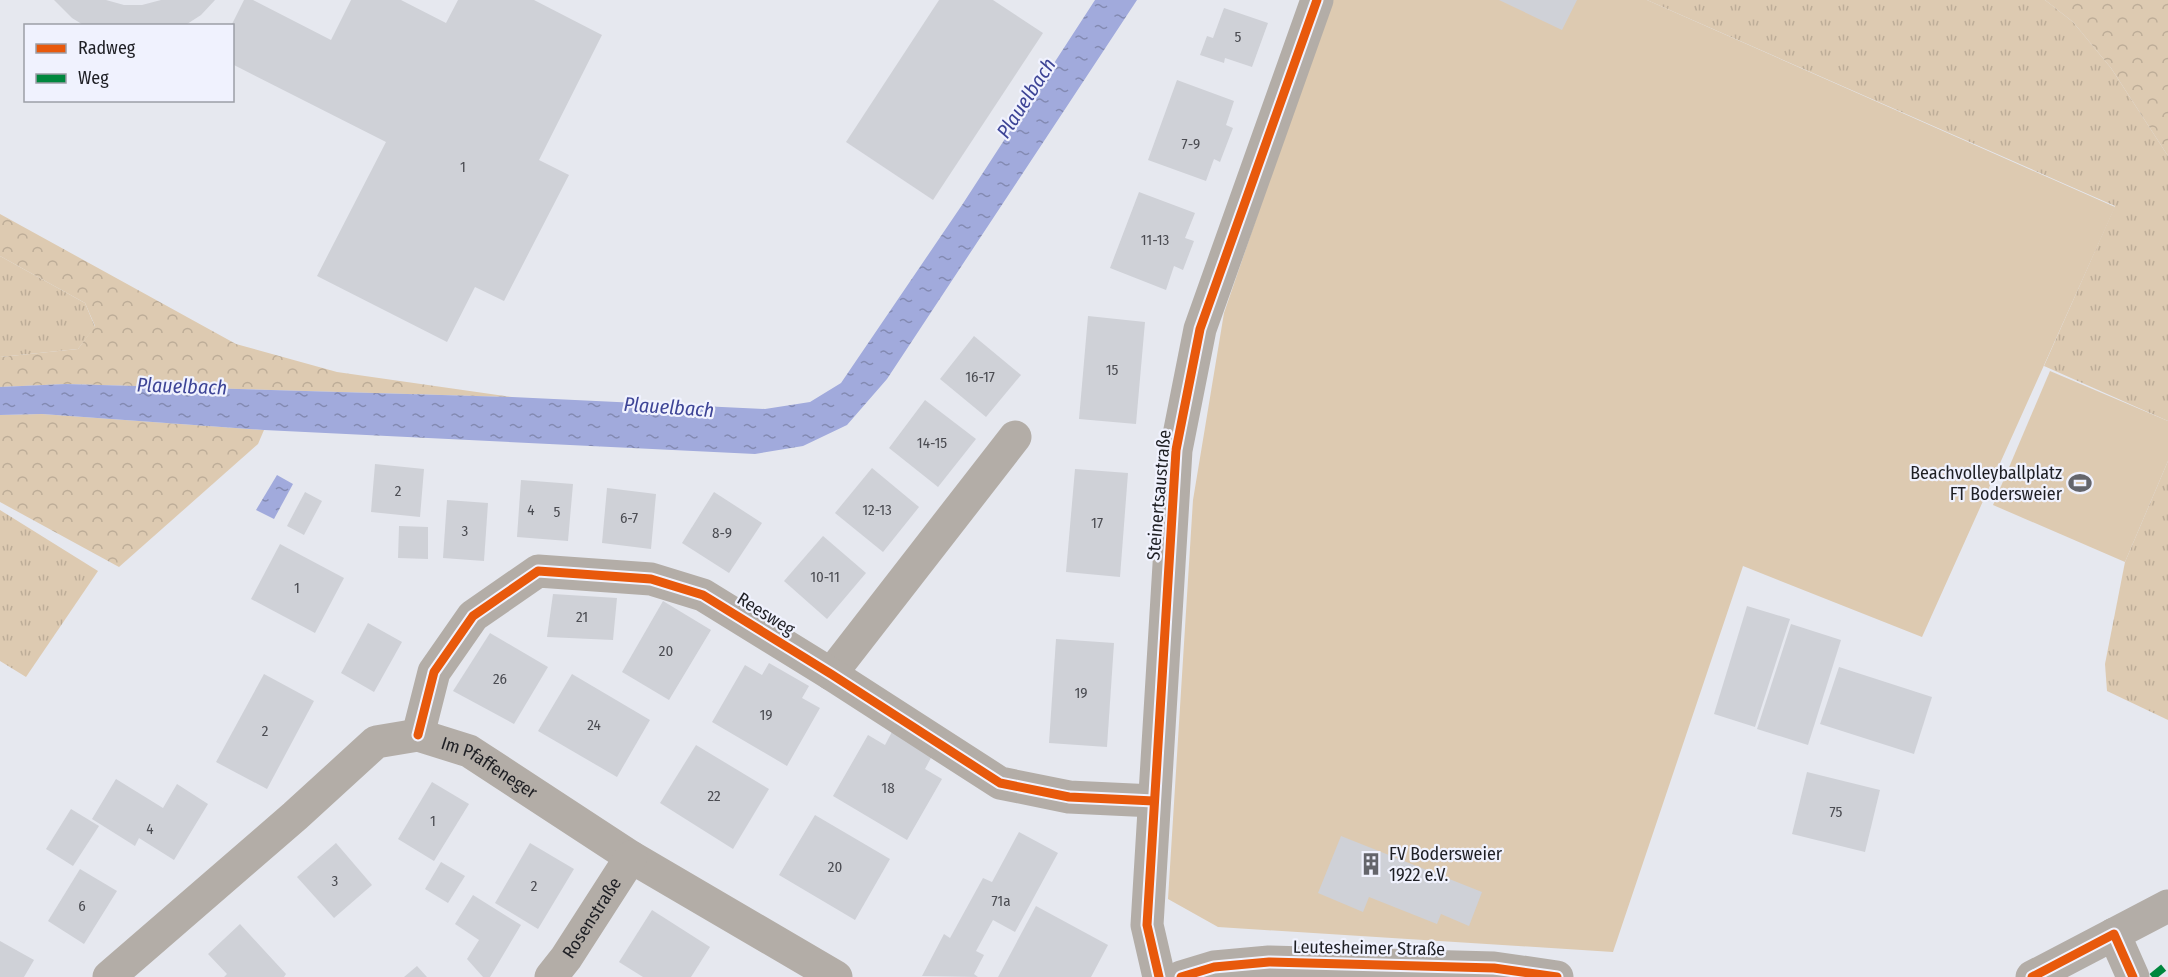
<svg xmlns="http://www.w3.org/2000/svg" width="2168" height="977" viewBox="0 0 2168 977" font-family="'Fira Sans Condensed',sans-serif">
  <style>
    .grass { fill: url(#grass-tufts) }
    .forest { fill: url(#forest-crowns) }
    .garden { fill: #ddcab1 }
    .water { fill: url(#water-ripples) }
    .building { fill: #cfd1d7 }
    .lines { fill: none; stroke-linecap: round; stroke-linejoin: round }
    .minor { stroke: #b3ada7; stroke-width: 33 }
    .quiet { stroke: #00873e; stroke-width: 8; stroke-dasharray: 15 8; stroke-linecap: butt }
    .cycleway-casing { stroke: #f0f2fe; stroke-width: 13 }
    .cycleway { stroke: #e8590c; stroke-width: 9 }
    .labels { text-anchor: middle; stroke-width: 4.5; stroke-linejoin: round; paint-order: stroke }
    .number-label { font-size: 15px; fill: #4b4c52 }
    .poi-label { font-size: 18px; fill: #1e1f24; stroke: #f0f2fe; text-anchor: end }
    .street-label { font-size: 18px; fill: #1e1f24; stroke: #f0f2fe }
    .water-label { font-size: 20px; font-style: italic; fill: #3d4496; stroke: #f0f2fe }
  </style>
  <defs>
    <pattern id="grass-tufts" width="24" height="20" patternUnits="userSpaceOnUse" patternTransform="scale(1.5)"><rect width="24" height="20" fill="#ddcab1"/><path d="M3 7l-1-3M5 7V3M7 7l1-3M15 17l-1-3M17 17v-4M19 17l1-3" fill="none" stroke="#bdad98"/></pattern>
    <pattern id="forest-crowns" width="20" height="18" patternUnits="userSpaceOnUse" patternTransform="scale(1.5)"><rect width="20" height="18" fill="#ddcab1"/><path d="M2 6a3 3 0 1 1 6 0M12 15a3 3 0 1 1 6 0" fill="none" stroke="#bdad98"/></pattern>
    <pattern id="water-ripples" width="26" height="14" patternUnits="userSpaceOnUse" patternTransform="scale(1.5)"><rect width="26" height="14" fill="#a1aadc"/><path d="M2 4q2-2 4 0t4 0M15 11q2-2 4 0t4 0" fill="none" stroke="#838ab2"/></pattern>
  </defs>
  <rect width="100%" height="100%" fill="#e6e8ef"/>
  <g class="grass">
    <polygon points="1647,0 2045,0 2073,22 2111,68 2168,156 2168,421 2044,366 2115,206"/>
    <polygon points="0,256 85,303 95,327 78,349 0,357"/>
    <polygon points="2168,461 2168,720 2107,691 2105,664 2125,562"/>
    <polygon points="0,510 98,571 26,677 0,661"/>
  </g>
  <g class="forest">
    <polygon points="2045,0 2168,0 2168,156 2111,68 2073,22"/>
    <polygon points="0,214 236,344 337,372 512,397 66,384 0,387 0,357 78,349 95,326 85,303 0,256"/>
    <polygon points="42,414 264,430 258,444 119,567 0,502 0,415"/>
  </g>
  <g class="garden">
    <polygon points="1331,0 1647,0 2115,207 1922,637 1743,566 1613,952 1218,927 1168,899 1193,500 1224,313"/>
    <polygon points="2050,371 2168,421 2168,461 2125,562 1993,505"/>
  </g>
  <g class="water">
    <polygon points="1095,0 1137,0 887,379 847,425 803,446 755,454 264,430 42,414 0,415 0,387 66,384 512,397 765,409 810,402 841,383 962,205"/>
    <polygon points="277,475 293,484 274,519 256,510"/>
  </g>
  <g class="building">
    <polygon points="54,0 106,0 124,5 142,5 161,0 215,0 201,15 184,26 85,26 72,18"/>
    <polygon points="244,0 253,0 331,40 351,0 401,0 446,23 458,0 534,0 602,35 539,160 569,175 504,301 475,287 447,342 317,276 386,142 232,64 232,26 231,26"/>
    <polygon points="939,0 993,0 1043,33 933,200 846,142"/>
    <polygon points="1499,0 1577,0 1562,30"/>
    <polygon points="1224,8 1268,23 1252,67 1225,58 1224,63 1200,55 1207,36 1213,38"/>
    <polygon points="1177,80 1234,101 1226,125 1233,128 1220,162 1214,159 1206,181 1148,160"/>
    <polygon points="1139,192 1195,213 1185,238 1194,241 1183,270 1174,266 1166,290 1110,268"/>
    <polygon points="1088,316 1145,322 1136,424 1079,419"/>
    <polygon points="974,336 1021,375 986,417 940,379"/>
    <polygon points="925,400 976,439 938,487 889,448"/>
    <polygon points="375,464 424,469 420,517 371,512"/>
    <polygon points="872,468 919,507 883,552 835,513"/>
    <polygon points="1075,469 1128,473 1120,577 1066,572"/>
    <polygon points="521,480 573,484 568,541 517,537"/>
    <polygon points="607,488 656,494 651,549 602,543"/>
    <polygon points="305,492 322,501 304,535 287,526"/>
    <polygon points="714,492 762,523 729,573 682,543"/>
    <polygon points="447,500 488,503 484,561 443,558"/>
    <polygon points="399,526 428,527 428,559 398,558"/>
    <polygon points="823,536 866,573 827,619 784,581"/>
    <polygon points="280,544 344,578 315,633 251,599"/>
    <polygon points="553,594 617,598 613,640 547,637"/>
    <polygon points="663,601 711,630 669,700 622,672"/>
    <polygon points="1747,606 1790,619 1755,727 1714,714"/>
    <polygon points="368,623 402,642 374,692 341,673"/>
    <polygon points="1791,624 1841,640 1808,745 1757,729"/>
    <polygon points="490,633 548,667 514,724 453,691"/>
    <polygon points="1056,639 1114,643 1107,747 1049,743"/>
    <polygon points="769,663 809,686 802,698 820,708 787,766 712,722 745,665 762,675"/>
    <polygon points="1839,667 1932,697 1914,754 1820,724"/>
    <polygon points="264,674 314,701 267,789 216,762"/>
    <polygon points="572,674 650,720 617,777 538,731"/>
    <polygon points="893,730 933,754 925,769 942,779 907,840 833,796 868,735 885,745"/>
    <polygon points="696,745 769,789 733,849 660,803"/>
    <polygon points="1807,772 1880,790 1865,852 1792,834"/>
    <polygon points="116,779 163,808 177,784 208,804 174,860 139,838 135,846 92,819"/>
    <polygon points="432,782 469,804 434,861 398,839"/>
    <polygon points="71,809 99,826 73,866 46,849"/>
    <polygon points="815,815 890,859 855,920 779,875"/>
    <polygon points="1019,832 1058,853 1015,932 993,920 976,951 984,955 974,974 978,977 922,976 944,934 950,938 983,878 992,882"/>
    <polygon points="1341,836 1482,892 1469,926 1441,914 1437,924 1369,897 1363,912 1318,893"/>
    <polygon points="336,843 372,885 334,918 297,877"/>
    <polygon points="530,843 574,869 538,929 495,903"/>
    <polygon points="441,862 465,876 448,903 425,889"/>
    <polygon points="80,869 117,891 84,944 48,921"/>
    <polygon points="473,895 521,925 490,977 483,977 467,959 479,940 455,924"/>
    <polygon points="1036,906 1108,945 1091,977 998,977"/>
    <polygon points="652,910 710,947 691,977 643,977 619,962"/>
    <polygon points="240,924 286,974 284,977 224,977 227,974 208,954"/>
    <polygon points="0,941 34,960 24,977 0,977"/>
    <polygon points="417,966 427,977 404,977"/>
  </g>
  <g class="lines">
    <g class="minor">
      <polyline points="831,674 1015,437"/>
      <polyline points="418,735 434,672 473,616 538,571 651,579 703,595 831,674 1000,783 1069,797 1154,801"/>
      <polyline points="2114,934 2133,977"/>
      <path id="s1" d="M 109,977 L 295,816 L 376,742 L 418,735 L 469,751 L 631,857 L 836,977"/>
      <path id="s2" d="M 551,977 L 566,958 L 631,857"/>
      <polyline points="1159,977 1147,925 1176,450 1200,329 1317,0"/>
      <polyline points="1181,977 1214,967 1269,962 1494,968 1557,977"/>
      <polyline points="2032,977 2168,906"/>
    </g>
    <polyline class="quiet" points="2152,977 2168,964"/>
    <g class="cycleway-casing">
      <g id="cycleway">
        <polyline points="418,735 434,672 473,616 538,571 651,579 703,595 831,674 1000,783 1069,797 1154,801"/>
        <polyline points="1159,977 1147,925 1176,450 1200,329 1317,0"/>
        <polyline points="1181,977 1214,967 1269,962 1494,968 1557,977"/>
        <polyline points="2032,977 2114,934 2133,977"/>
      </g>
    </g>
    <use href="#cycleway" class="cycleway"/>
  </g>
  <defs>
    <g id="stadium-bare" transform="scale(1.8)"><path d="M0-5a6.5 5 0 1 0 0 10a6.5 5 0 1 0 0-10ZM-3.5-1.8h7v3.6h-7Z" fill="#64656b" stroke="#f0f2fe" stroke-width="2.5" paint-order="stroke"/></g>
    <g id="building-bare" transform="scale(1.8)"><path d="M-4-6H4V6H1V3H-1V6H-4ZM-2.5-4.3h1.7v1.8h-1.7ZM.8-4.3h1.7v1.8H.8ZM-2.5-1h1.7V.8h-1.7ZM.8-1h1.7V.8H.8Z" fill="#64656b" stroke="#f0f2fe" stroke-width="2.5" paint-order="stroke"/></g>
  </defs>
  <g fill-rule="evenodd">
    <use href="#stadium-bare" x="2080" y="483"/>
    <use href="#building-bare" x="1371" y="864"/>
  </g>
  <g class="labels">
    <g class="number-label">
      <text x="1238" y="42">5</text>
      <text x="1191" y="149">7-9</text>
      <text x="463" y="172">1</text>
      <text x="1155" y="245">11-13</text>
      <text x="1112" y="375">15</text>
      <text x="980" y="382">16-17</text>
      <text x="932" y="448">14-15</text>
      <text x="398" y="496">2</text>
      <text x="531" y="515">4</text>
      <text x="877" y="515">12-13</text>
      <text x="557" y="517">5</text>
      <text x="629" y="523">6-7</text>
      <text x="1097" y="528">17</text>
      <text x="465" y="536">3</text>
      <text x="722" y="538">8-9</text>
      <text x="825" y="582">10-11</text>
      <text x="297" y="593">1</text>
      <text x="582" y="622">21</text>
      <text x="666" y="656">20</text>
      <text x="500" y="684">26</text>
      <text x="1081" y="698">19</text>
      <text x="766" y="720">19</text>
      <text x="594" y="730">24</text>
      <text x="265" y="736">2</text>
      <text x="888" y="793">18</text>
      <text x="714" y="801">22</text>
      <text x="1836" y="817">75</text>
      <text x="433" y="826">1</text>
      <text x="150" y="834">4</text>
      <text x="835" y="872">20</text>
      <text x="335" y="886">3</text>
      <text x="534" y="891">2</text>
      <text x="1001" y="906">71a</text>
      <text x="82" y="911">6</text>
    </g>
    <g class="poi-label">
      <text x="2062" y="479">Beachvolleyballplatz<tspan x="2062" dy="21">FT Bodersweier</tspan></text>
      <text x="1389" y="860" text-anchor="start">FV Bodersweier<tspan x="1389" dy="21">1922 e.V.</tspan></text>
    </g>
    <g class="street-label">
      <text transform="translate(1159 495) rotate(-85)" y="6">Steinertsaustraße</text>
      <text transform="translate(766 614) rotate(32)" y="6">Reesweg</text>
      <text dy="6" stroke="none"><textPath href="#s1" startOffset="477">Im Pfaffeneger</textPath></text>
      <text dy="6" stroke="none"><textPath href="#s2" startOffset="72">Rosenstraße</textPath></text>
      <text transform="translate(1369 948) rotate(1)" y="6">Leutesheimer Straße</text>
    </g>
    <g class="water-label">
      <text transform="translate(1026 98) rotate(-57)" y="7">Plauelbach</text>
      <text transform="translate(182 386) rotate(2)" y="7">Plauelbach</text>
      <text transform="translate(669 407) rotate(4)" y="7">Plauelbach</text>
    </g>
  </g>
  <rect x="24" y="24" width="210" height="78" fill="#f0f2fe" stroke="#9c9ea7" stroke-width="1.5"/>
  <rect x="36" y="44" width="30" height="9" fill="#e8590c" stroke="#9c9ea7" stroke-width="1.5"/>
  <text x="78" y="54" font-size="18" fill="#1e1f24">Radweg</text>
  <rect x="36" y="74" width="30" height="9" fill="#00873e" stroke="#9c9ea7" stroke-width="1.5"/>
  <text x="78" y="84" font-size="18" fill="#1e1f24">Weg</text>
</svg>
